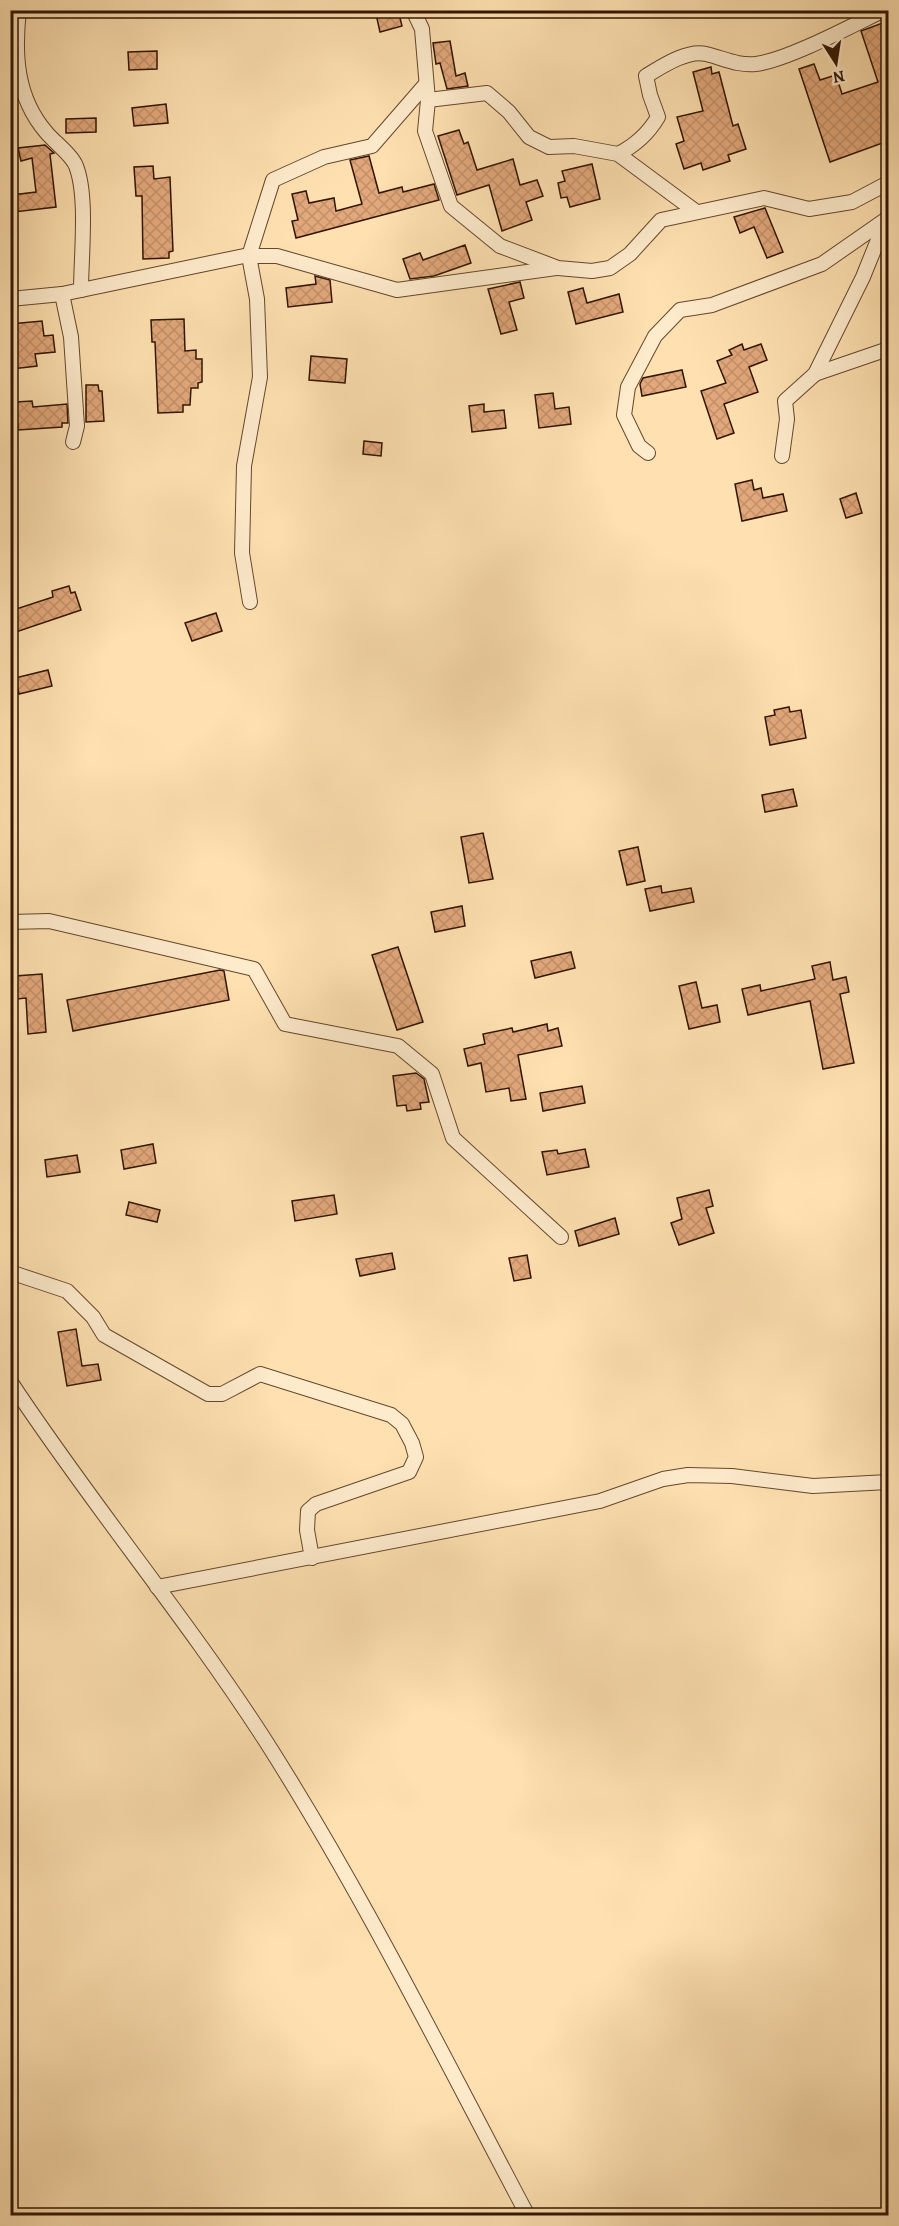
<svg xmlns="http://www.w3.org/2000/svg" width="899" height="2226" viewBox="0 0 899 2226" font-family="Alegreya,serif">
  <style>
    .building { fill: url(#building-cross-hatch); stroke: #311500; stroke-width: 1.5 }
    .lines { fill: none; stroke-linecap: round; stroke-linejoin: round }
    .street-casing { stroke: #64482c; stroke-width: 16 }
    .street { stroke: #feebcc; stroke-width: 14 }
  </style>
  <defs>
    <pattern id="building-cross-hatch" width="8" height="8" patternUnits="userSpaceOnUse" patternTransform="scale(1.5)"><rect width="8" height="8" fill="#e2a87c"/><path d="M0 0l8 8M0 8l8-8" fill="none" stroke="#c29069"/></pattern>
  </defs>
  <rect width="100%" height="100%" fill="#fee0b1"/>
  <filter id="stains"><feTurbulence type="fractalNoise" baseFrequency=".00333" numOctaves="4"/><feColorMatrix values="0 0 0 0 .2 0 0 0 0 .09 0 0 0 0 .02 0 0 0 .5 -.17"/></filter>
  <radialGradient id="worn" r=".72"><stop offset=".6" stop-color="#630" stop-opacity="0"/><stop offset="1" stop-color="#630" stop-opacity=".3"/></radialGradient>
  <g class="building">
    <polygon points="390,10 398,10 402,26 380,32 376,14"/>
    <polygon points="888,21 888,141 830,162 799,69 814,64 820,80 836,75 842,94 878,82 861,31"/>
    <polygon points="450,41 456,76 465,73 468,86 447,89 440,63 436,64 433,43"/>
    <polygon points="157,51 157,69 129,70 128,52"/>
    <polygon points="711,67 712,74 719,72 733,126 738,124 746,149 728,155 730,161 703,170 701,163 684,169 676,144 684,141 677,117 703,111 693,72"/>
    <polygon points="166,104 168,123 134,126 132,108"/>
    <polygon points="96,118 96,132 66,133 66,119"/>
    <polygon points="459,130 464,144 468,142 477,170 513,159 520,185 537,180 543,196 526,202 532,220 502,231 489,185 457,195 438,136"/>
    <polygon points="45,145 54,153 50,154 56,207 14,212 12,195 36,192 32,158 21,161 18,148"/>
    <polygon points="369,156 379,193 402,187 403,192 434,184 439,200 296,238 292,221 298,220 292,194 306,191 309,203 334,198 336,211 362,204 350,160"/>
    <polygon points="592,164 600,199 570,207 567,197 561,198 558,183 565,181 562,171"/>
    <polygon points="153,166 154,179 170,177 173,251 169,252 169,258 143,259 142,196 136,196 134,167"/>
    <polygon points="765,208 783,252 767,258 754,227 740,233 734,217"/>
    <polygon points="465,245 471,263 434,276 410,279 403,259 420,253 423,260"/>
    <polygon points="315,276 330,280 332,302 288,307 286,288 316,284"/>
    <polygon points="520,282 524,298 509,302 517,330 501,334 488,289"/>
    <polygon points="583,288 587,303 619,294 623,312 576,324 568,292"/>
    <polygon points="184,319 185,351 196,350 196,359 202,359 202,382 198,383 198,388 191,388 190,405 183,405 183,412 158,413 155,342 152,342 151,320"/>
    <polygon points="42,321 44,336 53,335 55,352 35,354 37,366 12,369 10,324"/>
    <polygon points="742,344 744,350 761,344 767,360 749,367 758,392 724,404 734,433 717,439 701,391 726,383 717,361 732,355 729,350"/>
    <polygon points="311,356 347,359 345,383 309,380"/>
    <polygon points="682,370 686,387 642,396 640,384 643,378"/>
    <polygon points="86,385 98,385 99,391 102,391 104,421 86,422"/>
    <polygon points="553,393 555,409 569,407 571,424 539,428 535,395"/>
    <polygon points="32,401 33,407 67,404 68,423 62,423 62,427 18,430 16,402"/>
    <polygon points="484,404 484,412 504,410 506,428 472,432 469,406"/>
    <polygon points="364,441 382,443 381,456 363,454"/>
    <polygon points="752,480 754,490 761,488 763,498 783,494 787,511 742,521 735,484"/>
    <polygon points="856,493 862,513 846,518 840,499"/>
    <polygon points="69,586 71,593 75,592 81,610 10,634 10,611 53,597 52,591"/>
    <polygon points="216,613 222,631 192,641 185,623"/>
    <polygon points="48,670 52,686 19,694 15,678"/>
    <polygon points="789,707 790,712 801,710 806,738 770,745 765,717 775,715 774,710"/>
    <polygon points="793,789 797,806 765,812 762,795"/>
    <polygon points="483,833 493,879 469,883 461,837"/>
    <polygon points="638,847 645,881 627,885 619,851"/>
    <polygon points="661,886 662,893 691,888 694,902 650,911 645,889"/>
    <polygon points="462,906 465,926 435,932 431,912"/>
    <polygon points="398,947 423,1022 397,1030 372,955"/>
    <polygon points="571,952 575,968 535,978 531,961"/>
    <polygon points="830,962 833,980 846,977 849,992 840,994 854,1063 823,1069 810,1001 748,1015 742,989 760,985 761,991 815,979 812,966"/>
    <polygon points="220,970 224,971 229,1000 73,1031 67,1000"/>
    <polygon points="42,974 46,1032 28,1034 26,998 17,999 15,976"/>
    <polygon points="696,982 702,1008 717,1005 720,1022 689,1029 679,986"/>
    <polygon points="547,1024 548,1031 558,1028 562,1046 518,1055 526,1099 511,1101 509,1088 486,1092 481,1063 468,1066 464,1049 485,1044 483,1034 512,1028 513,1032"/>
    <polygon points="416,1073 424,1079 429,1102 420,1103 421,1109 407,1111 406,1105 397,1106 393,1076"/>
    <polygon points="582,1086 585,1103 543,1111 540,1093"/>
    <polygon points="153,1144 156,1163 124,1169 121,1150"/>
    <polygon points="585,1149 589,1167 547,1175 542,1152 557,1150 558,1154"/>
    <polygon points="77,1155 80,1172 47,1177 45,1160"/>
    <polygon points="709,1190 713,1206 706,1208 714,1233 679,1245 671,1223 682,1219 677,1198"/>
    <polygon points="334,1195 337,1214 295,1221 292,1201"/>
    <polygon points="129,1202 160,1210 157,1222 126,1215"/>
    <polygon points="615,1218 619,1234 579,1246 575,1231"/>
    <polygon points="392,1253 395,1269 360,1276 356,1259"/>
    <polygon points="527,1255 531,1278 514,1281 509,1258"/>
    <polygon points="76,1329 82,1366 98,1364 101,1380 67,1386 58,1332"/>
  </g>
  <g class="lines">
    <g class="street-casing">
      <g id="street">
        <path d="M 19,10 C 14,54 16,97 46,132 C 54,142 72,155 76,166 C 88,196 81,257 81,290"/>
        <polyline points="413,10 422,29 428,100 425,131 451,206 500,246 558,268 592,271 610,268 630,254 661,220 764,198 809,209 852,202 888,183"/>
        <polyline points="428,100 487,93 509,112 529,137 549,147 574,146 618,154 695,211"/>
        <path d="M 618,154 C 636,145 648,134 658,117 L 650,95 L 646,76 C 661,67 688,49 706,54 C 723,58 738,66 756,64 C 788,60 853,25 884,10"/>
        <polyline points="62,294 71,337 77,426 73,442"/>
        <polyline points="10,299 62,294 244,256 277,256 397,290 556,268"/>
        <polyline points="815,374 888,349"/>
        <polyline points="648,453 639,446 624,415 628,387 655,336 680,310 712,305 822,264 888,218"/>
        <polyline points="782,456 787,419 785,401 815,374 863,277 886,220"/>
        <polyline points="250,602 242,553 244,466 260,377 257,299 249,256 273,180 324,157 372,146 425,85"/>
        <polyline points="10,922 49,921 254,969 285,1024 398,1046 432,1074 453,1138 561,1237"/>
        <polyline points="10,1272 67,1291 93,1317 104,1335 208,1394 222,1394 260,1374 391,1415 402,1424 412,1443 416,1457 409,1472 316,1504 308,1511 307,1530 312,1558"/>
        <path d="M 10,1381 C 91,1504 185,1616 265,1740 C 362,1892 443,2056 528,2216"/>
        <polyline points="157,1587 600,1501 663,1479 688,1475 732,1476 813,1486 888,1482"/>
      </g>
    </g>
    <use href="#street" class="street"/>
  </g>
  <rect width="899" height="2226" fill="none" stroke="#fee0b1" stroke-width="36"/>
  <rect x="12" y="12" width="875" height="2202" fill="none" stroke="#311500" stroke-width="3"/>
  <rect x="18" y="18" width="863" height="2190" fill="none" stroke="#311500" stroke-width="1.5"/>
  <g transform="translate(836 63) rotate(168)" stroke="#feebcc" stroke-width="4.5" paint-order="stroke">
  <path d="M0-4.5L10 22L0 15L-10 22Z" fill="#311500"/>
  <text y="-9" font-size="16" font-weight="bold" text-anchor="middle" fill="#311500">N</text>
  </g>
  <rect width="100%" height="100%" filter="url(#stains)"/>
  <rect width="100%" height="100%" fill="url(#worn)"/>
</svg>
